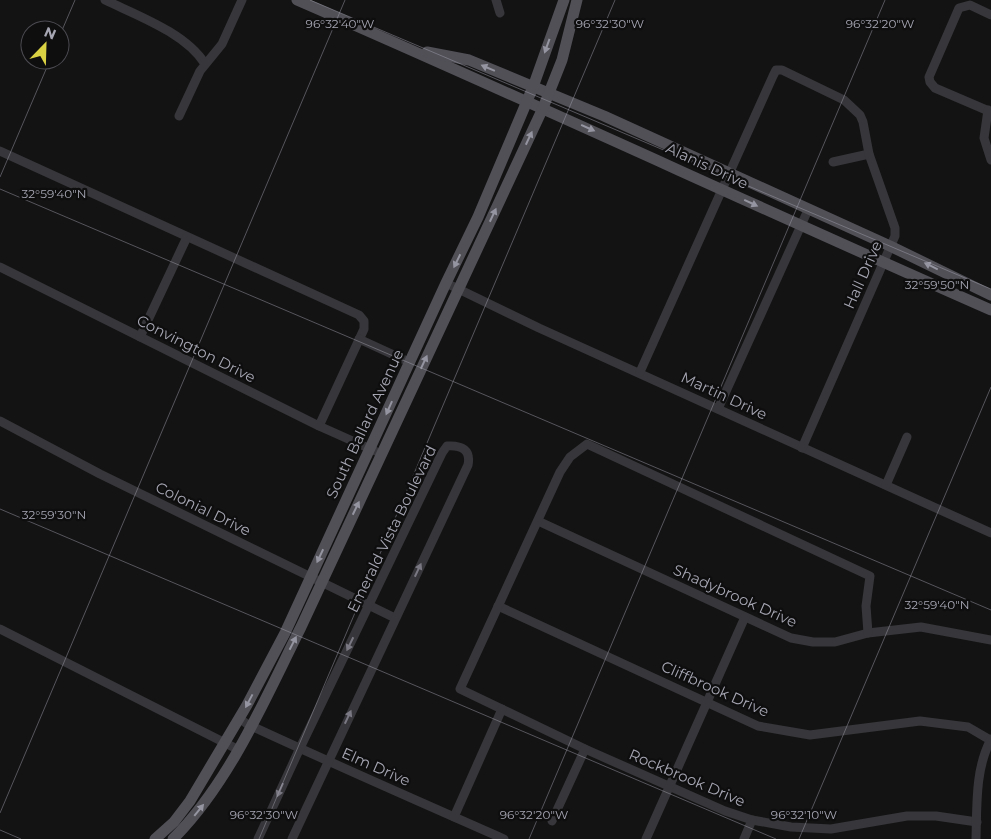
<svg xmlns="http://www.w3.org/2000/svg" width="991" height="839" viewBox="0 0 991 839" font-family="Montserrat,sans-serif">
  <style>
    .lines { fill: none; stroke-linecap: round; stroke-linejoin: round }
    .minor { stroke: #37363a; stroke-width: 9 }
    .major { stroke: #515057; stroke-width: 11 }
    .oneway { fill: #9595a1 }
    .oneway2 { fill: #7a7983 }
    .ticks { fill: none; stroke: #a6a6b3; stroke-width: 1; stroke-opacity: 0.45 }
    .labels { text-anchor: middle; stroke-width: 4.5; stroke-linejoin: round; paint-order: stroke }
    .street-label { font-size: 15px; fill: #a6a6b3; stroke: #0e0e0f }
    .ticks-label { font-size: 12px; text-anchor: middle; fill: #a6a6b3; stroke: #0e0e0f; stroke-width: 4.5; stroke-linejoin: round; paint-order: stroke }
  </style>
  <rect width="100%" height="100%" fill="#131314"/>
  <g class="lines">
    <g class="minor">
      <path d="M 105,0 C 136,15 186,33 205,64"/>
      <polyline points="496,0 500,13"/>
      <polyline points="991,15 970,5 959,8 929,77 930,82 935,88 991,112"/>
      <polyline points="988,110 984,138 991,160"/>
      <polyline points="179,116 200,71 222,44 242,0"/>
      <polyline points="0,151 359,315 364,321 364,329 319,426"/>
      <polyline points="833,162 869,154"/>
      <polyline points="0,267 319,426 375,451"/>
      <polyline points="446,283 539,328 991,533"/>
      <polyline points="140,337 187,237"/>
      <polyline points="359,339 409,362"/>
      <polyline points="640,372 773,76 776,70 782,70 844,100 860,115 863,122 869,154 895,228 895,236 802,448"/>
      <polyline points="718,409 808,210"/>
      <polyline points="0,421 100,474 395,618"/>
      <polyline points="886,485 907,437"/>
      <polyline points="538,521 791,638 813,642 835,642 868,633 921,627 991,640"/>
      <polyline points="498,606 758,726 810,735 920,721 968,727 990,740"/>
      <polyline points="0,629 237,749"/>
      <polyline points="868,633 866,606 870,576 587,444 570,457 560,472 460,689 585,749 725,811 752,820 791,827 831,829 907,816 936,816 977,822"/>
      <path d="M 239,718 L 247,724 C 333,764 418,801 504,839"/>
      <polyline points="454,817 502,709"/>
      <polyline points="552,821 585,749"/>
      <path d="M 258,839 L 300,748 L 442,453 L 447,446 C 462,445 471,450 468,465 L 292,839"/>
      <polyline points="646,839 745,617"/>
      <polyline points="744,839 752,820"/>
      <path d="M 976,839 C 977,806 975,769 991,739"/>
    </g>
    <g class="major">
      <path d="M 297,0 C 530,101 759,208 991,310"/>
      <polyline points="427,52 469,60 604,116 890,246 991,295"/>
      <polyline points="155,839 174,822 190,801 247,705 285,633 446,283 478,217 533,87 564,0"/>
      <path d="M 173,839 C 230,782 265,699 301,627 L 543,108 L 562,60 L 577,0"/>
    </g>
  </g>
  <defs><path id="oneway-solid" d="M-6-.8H1V-3.2L6.5 0L1 3.2V.8H-6Z" transform="scale(1.25)"/></defs>
  <g class="oneway">
    <use href="#oneway-solid" transform="translate(547 46) rotate(110)"/>
    <use href="#oneway-solid" transform="translate(488 68) rotate(-157)"/>
    <use href="#oneway-solid" transform="translate(588 128) rotate(24)"/>
    <use href="#oneway-solid" transform="translate(529 138) rotate(-65)"/>
    <use href="#oneway-solid" transform="translate(751 203) rotate(25)"/>
    <use href="#oneway-solid" transform="translate(493 215) rotate(-65)"/>
    <use href="#oneway-solid" transform="translate(457 261) rotate(116)"/>
    <use href="#oneway-solid" transform="translate(931 266) rotate(-154)"/>
    <use href="#oneway-solid" transform="translate(424 362) rotate(-65)"/>
    <use href="#oneway-solid" transform="translate(389 408) rotate(114)"/>
    <use href="#oneway-solid" transform="translate(356 508) rotate(-64)"/>
    <use href="#oneway-solid" transform="translate(320 556) rotate(115)"/>
    <use href="#oneway-solid" transform="translate(293 643) rotate(-63)"/>
    <use href="#oneway-solid" transform="translate(249 701) rotate(118)"/>
    <use href="#oneway-solid" transform="translate(199 810) rotate(-51)"/>
  </g>
  <g class="oneway2">
    <use href="#oneway-solid" transform="translate(418 570) rotate(-65)"/>
    <use href="#oneway-solid" transform="translate(350 644) rotate(116)"/>
    <use href="#oneway-solid" transform="translate(348 717) rotate(-65)"/>
    <use href="#oneway-solid" transform="translate(280 790) rotate(114)"/>
  </g>
  <path class="ticks" d="M 310,0 L 991,289M 60,35 L 75,0M 0,177 L 50,60M 0,189 L 991,610M 0,509 L 776,839M 0,813 L 345,0M 0,830 L 21,839M 259,839 L 615,0M 529,839 L 885,0M 799,839 L 991,387"/>
  <g class="labels">
    <g class="street-label">
      <text transform="translate(707 166) rotate(25)" y="5">Alanis Drive</text>
      <text transform="translate(863 275) rotate(-66)" y="5">Hall Drive</text>
      <text transform="translate(196 349) rotate(27)" y="5">Convington Drive</text>
      <text transform="translate(724 396) rotate(25)" y="5">Martin Drive</text>
      <text transform="translate(365 424) rotate(-65)" y="5">South Ballard Avenue</text>
      <text transform="translate(203 509) rotate(26)" y="5">Colonial Drive</text>
      <text transform="translate(392 529) rotate(-64)" y="5">Emerald Vista Boulevard</text>
      <text transform="translate(735 596) rotate(24)" y="5">Shadybrook Drive</text>
      <text transform="translate(715 689) rotate(24)" y="5">Cliffbrook Drive</text>
      <text transform="translate(376 767) rotate(24)" y="5">Elm Drive</text>
      <text transform="translate(687 778) rotate(23)" y="5">Rockbrook Drive</text>
    </g>
  </g>
  <g class="ticks-label">
    <text x="340" y="28">96°32'40"W</text>
    <text x="610" y="28">96°32'30"W</text>
    <text x="880" y="28">96°32'20"W</text>
    <text x="54" y="198">32°59'40"N</text>
    <text x="937" y="289">32°59'50"N</text>
    <text x="54" y="519">32°59'30"N</text>
    <text x="937" y="609">32°59'40"N</text>
    <text x="264" y="819">96°32'30"W</text>
    <text x="534" y="819">96°32'20"W</text>
    <text x="804" y="819">96°32'10"W</text>
  </g>
  <g transform="translate(45 45) rotate(23)"><circle r="24" fill="#0e0e0f" stroke="#4b4b51"/>
  <path d="M0-4L9 19L0 12L-9 19Z" fill="#dbd243"/>
  <text y="-8" font-size="14" font-weight="bold" text-anchor="middle" fill="#a6a6b3">N</text>
  </g>
</svg>
